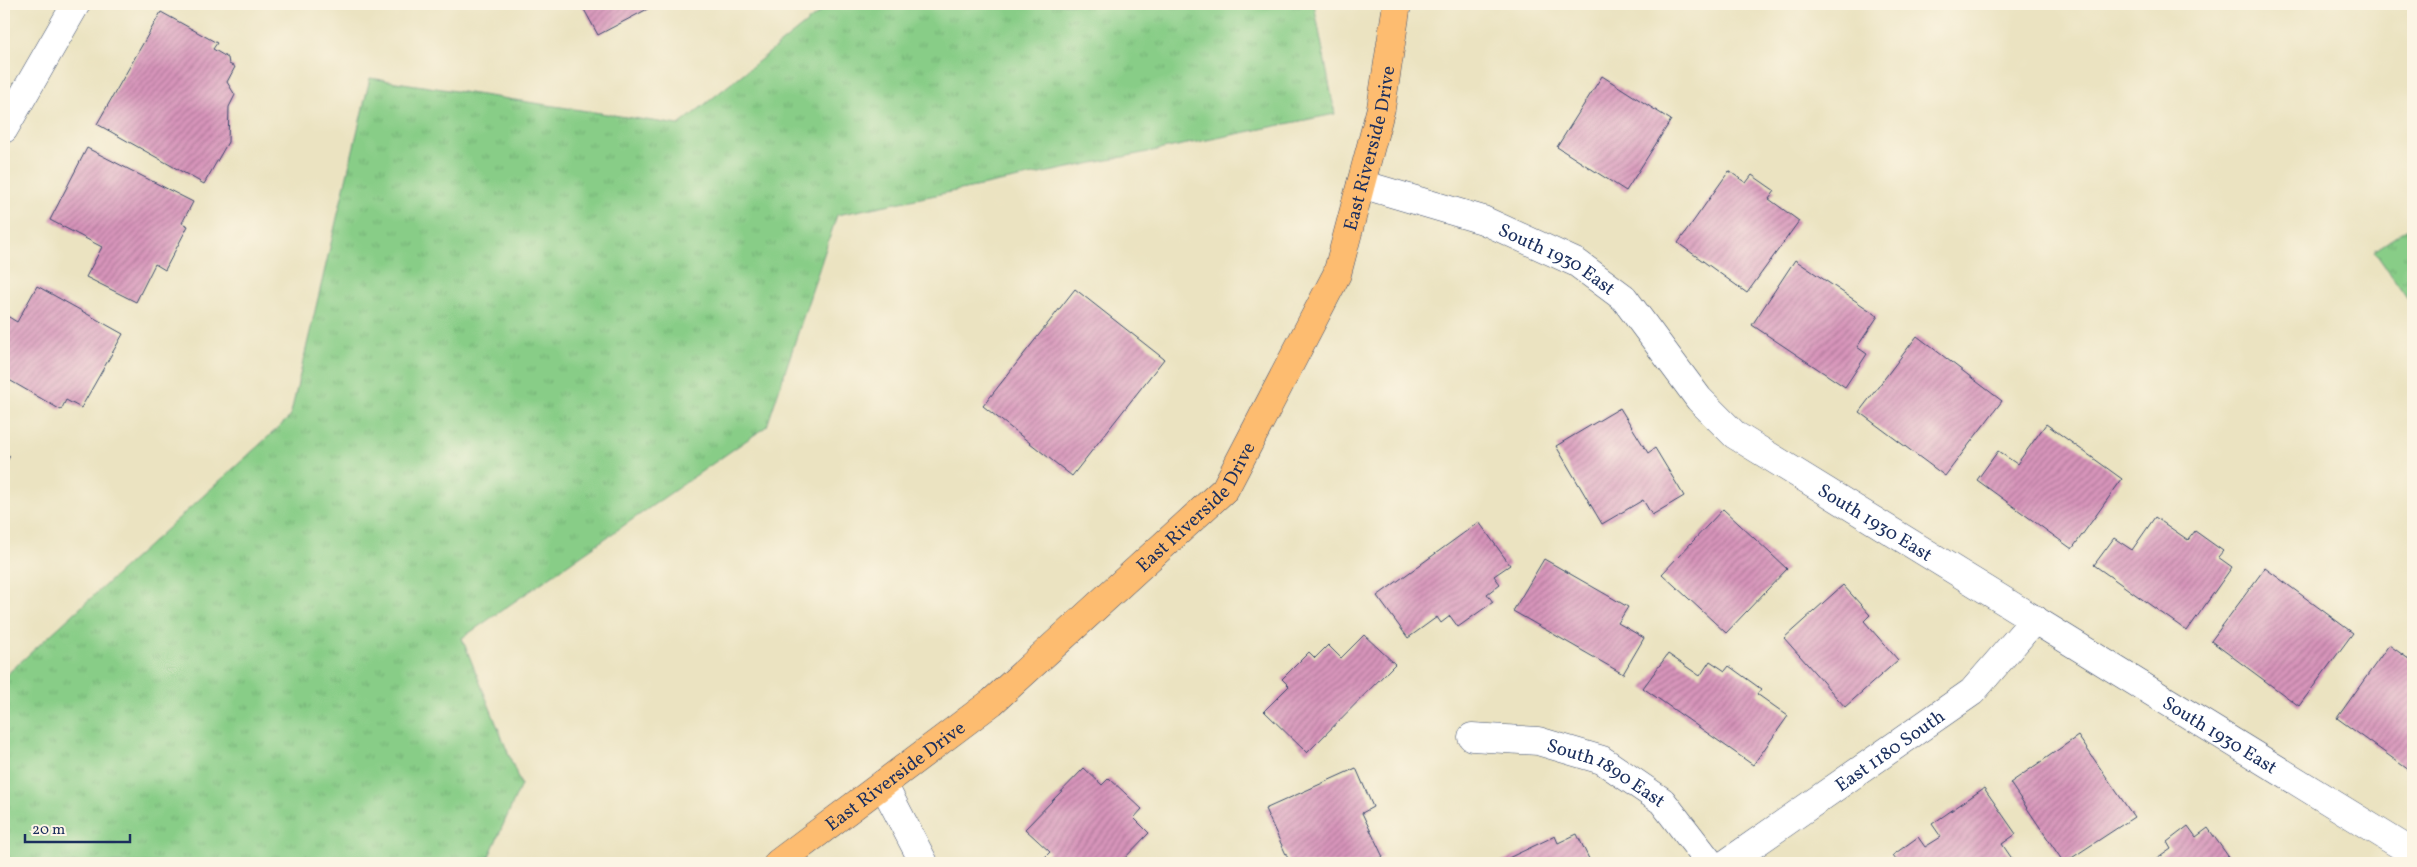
<svg xmlns="http://www.w3.org/2000/svg" width="2417" height="867" viewBox="0 0 2417 867" font-family="Vollkorn,serif">
  <style>
    .grass { fill: url(#grass-tufts); stroke: #527e72 }
    .building { fill: url(#building-hatch) }
    .lines { fill: none; stroke-linecap: round; stroke-linejoin: round }
    .minor-casing { stroke: #3a4a6d; stroke-width: 29 }
    .primary-casing { stroke: #3a4a6d; stroke-width: 29 }
    .minor { stroke: #fff; stroke-width: 28 }
    .primary { stroke: #fdbc70; stroke-width: 28 }
    .labels { text-anchor: middle; stroke-width: 5; stroke-linejoin: round; paint-order: stroke }
    .street-label { font-size: 19px; fill: #1b2f5e; stroke: #fcf5e5 }
  </style>
  <defs>
    <pattern id="grass-tufts" width="24" height="20" patternUnits="userSpaceOnUse" patternTransform="scale(1.25)"><rect width="24" height="20" fill="#88cd87"/><path d="M3 7l-1-3M5 7V3M7 7l1-3M15 17l-1-3M17 17v-4M19 17l1-3" fill="none" stroke="#75b077"/></pattern>
    <pattern id="building-hatch" width="6" height="6" patternUnits="userSpaceOnUse" patternTransform="scale(1.25)"><rect width="6" height="6" fill="#d794ba"/><path d="M-1 1l2-2M0 6l6-6M5 7l2-2" fill="none" stroke="#ae799a"/></pattern>
  </defs>
  <rect width="100%" height="100%" fill="#fcf5e5"/>
  <filter id="ink" filterUnits="userSpaceOnUse"><feTurbulence type="fractalNoise" baseFrequency=".02" numOctaves="2"/><feDisplacementMap in="SourceGraphic" scale="10" xChannelSelector="R" yChannelSelector="G"/><feConvolveMatrix kernelMatrix="1 2 1 2 8 2 1 2 1" color-interpolation-filters="sRGB"/></filter>
  <filter id="wash" filterUnits="userSpaceOnUse"><feTurbulence type="fractalNoise" baseFrequency=".0096" numOctaves="4" result="noise"/><feDisplacementMap in="SourceGraphic" scale="20" xChannelSelector="R" yChannelSelector="G"/><feGaussianBlur stdDeviation="1.12" result="paint"/><feColorMatrix in="noise" values="0 0 0 0 0 0 0 0 0 0 0 0 0 0 0 0 0 1.4 0 .05"/><feComposite in="paint" operator="in"/></filter>
  <g filter="url(#wash)">
    <rect width="100%" height="100%" fill="#ebe3c1"/>
    <g class="grass">
      <polygon points="830,4 1314,4 1335,114 837,215 767,426 462,638 521,785 486,863 4,863 4,677 290,417 370,78 679,125"/>
      <polygon points="2413,225 2413,306 2374,251"/>
    </g>
    <g id="blocks">
      <g class="building">
        <polygon points="581,4 657,4 598,35"/>
        <polygon points="161,12 217,43 213,49 228,58 229,64 235,67 227,82 235,95 229,107 228,142 204,184 97,124"/>
        <polygon points="1602,76 1671,120 1626,191 1557,147"/>
        <polygon points="87,148 193,202 182,223 188,226 165,270 155,264 136,302 86,277 102,247 50,220"/>
        <polygon points="1729,171 1746,183 1752,175 1775,191 1769,199 1799,221 1747,293 1678,243"/>
        <polygon points="1795,260 1878,316 1857,347 1867,354 1845,387 1752,325"/>
        <polygon points="37,286 123,334 81,408 66,400 61,410 4,377 4,314 17,322"/>
        <polygon points="1075,289 1164,359 1072,476 983,406"/>
        <polygon points="1917,336 2002,401 1945,476 1859,412"/>
        <polygon points="1620,408 1648,453 1655,448 1684,496 1652,515 1643,500 1602,524 1556,446"/>
        <polygon points="2046,424 2122,479 2072,549 1977,480 1998,451 2017,464"/>
        <polygon points="4,452 10,456 4,466"/>
        <polygon points="1723,509 1787,569 1726,633 1662,574"/>
        <polygon points="2155,517 2188,540 2195,531 2223,551 2218,557 2232,567 2187,631 2094,565 2114,538 2132,550"/>
        <polygon points="1479,522 1510,565 1494,576 1500,584 1487,594 1493,602 1458,627 1450,616 1441,623 1437,617 1408,638 1377,596"/>
        <polygon points="1544,559 1628,607 1618,623 1644,638 1623,674 1513,611"/>
        <polygon points="2265,568 2353,633 2299,706 2211,641"/>
        <polygon points="1843,585 1870,615 1864,621 1898,660 1845,707 1784,638"/>
        <polygon points="1364,635 1395,664 1307,753 1264,711 1289,686 1282,679 1309,652 1315,658 1328,645 1341,658"/>
        <polygon points="2389,645 2413,662 2413,773 2337,718"/>
        <polygon points="1668,654 1700,676 1710,661 1725,671 1729,666 1761,689 1757,694 1788,716 1753,765 1643,688"/>
        <polygon points="2078,736 2134,817 2064,863 2010,783"/>
        <polygon points="1084,768 1102,785 1109,778 1142,809 1134,818 1149,833 1120,863 1039,863 1050,852 1025,829"/>
        <polygon points="1356,768 1373,807 1362,813 1383,857 1369,863 1290,863 1265,809"/>
        <polygon points="1984,788 2016,834 2002,844 2015,863 1899,863 1893,855 1918,837 1925,847 1941,837 1932,824"/>
        <polygon points="2188,826 2196,837 2208,828 2233,863 2151,863 2171,849 2167,842"/>
        <polygon points="1577,834 1591,863 1498,863 1555,836 1558,843"/>
      </g>
    </g>
  </g>
  <g filter="url(#ink)">
    <use href="#blocks" fill-opacity="0" stroke="#3a4a6d" stroke-width="1"/>
    <g class="lines">
      <g class="minor-casing">
        <g id="minor">
          <polyline points="4,129 76,4"/>
          <path id="s1" d="M 1361,184 L 1483,220 L 1577,263 L 1624,298 L 1699,399 L 1735,435 L 2413,853"/>
          <path id="s2" d="M 1472,737 L 1538,741 L 1602,760 L 1662,801 L 1710,863"/>
          <polyline points="883,784 924,863"/>
          <path id="s3" d="M 1727,863 L 1972,692 L 2035,619"/>
        </g>
      </g>
      <g class="primary-casing">
        <g id="primary">
          <path id="s4" d="M 778,863 L 992,702 L 1225,489 L 1337,274 L 1381,108 L 1397,4"/>
        </g>
      </g>
      <use href="#minor" class="minor"/>
      <use href="#primary" class="primary"/>
    </g>
  </g>
  <g class="labels">
    <g class="street-label">
      <text dy="7" stroke="none"><textPath href="#s4" startOffset="956">East Riverside Drive</textPath></text>
      <text dy="7" stroke="none"><textPath href="#s1" startOffset="211">South 1930 East</textPath></text>
      <text dy="7" stroke="none"><textPath href="#s4" startOffset="551">East Riverside Drive</textPath></text>
      <text dy="7" stroke="none"><textPath href="#s1" startOffset="631">South 1930 East</textPath></text>
      <text dy="7" stroke="none"><textPath href="#s1" startOffset="1036">South 1930 East</textPath></text>
      <text dy="7" stroke="none"><textPath href="#s3" startOffset="198">East 1180 South</textPath></text>
      <text dy="7" stroke="none"><textPath href="#s4" startOffset="146">East Riverside Drive</textPath></text>
      <text dy="7" stroke="none"><textPath href="#s2" startOffset="142">South 1890 East</textPath></text>
    </g>
  </g>
  <rect width="2417" height="867" fill="none" stroke="#fcf5e5" stroke-width="20"/>
  <path d="M25 834v8h105v-8" fill="none" stroke="#1b2f5e" stroke-width="2.5"/>
  <text x="32" y="834" font-size="15" fill="#1b2f5e" stroke="#fcf5e5" stroke-width="4" paint-order="stroke">20 m</text>
</svg>
